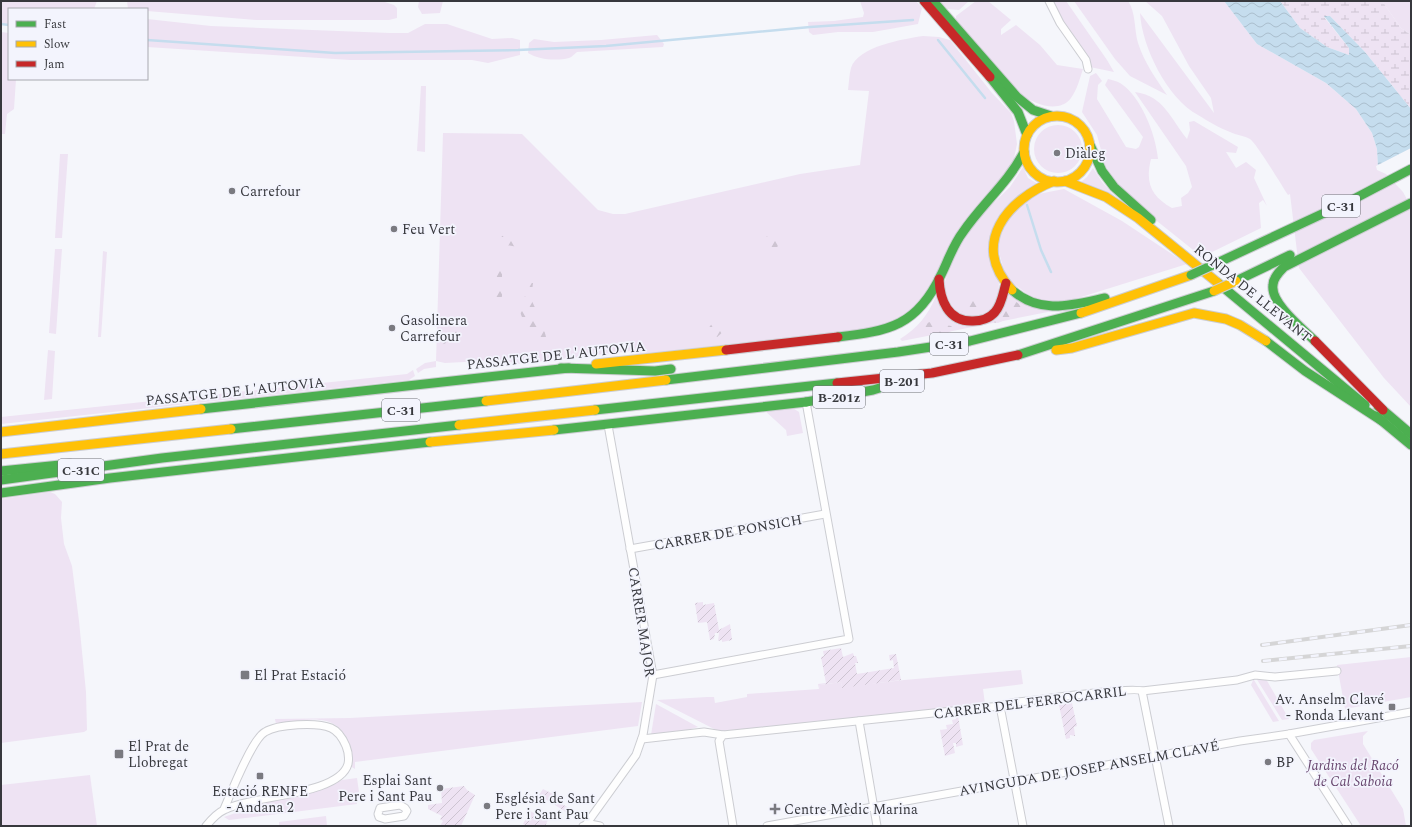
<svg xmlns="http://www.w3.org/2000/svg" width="1412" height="827" viewBox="0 0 1412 827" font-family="Spectral,serif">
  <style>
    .green { fill: #eee3f3 }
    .forest { fill: url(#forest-firs) }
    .wetland { fill: url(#wetland-marsh) }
    .garden { fill: url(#garden-furrows) }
    .water { fill: url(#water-waves) }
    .pier { fill: #f5f6fb }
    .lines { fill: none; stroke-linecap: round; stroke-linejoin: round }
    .stream { stroke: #c5ddee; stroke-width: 2.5 }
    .street-casing { stroke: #cccdd2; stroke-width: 9 }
    .fast-casing { stroke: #cccdd2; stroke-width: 11 }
    .slow-casing { stroke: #cccdd2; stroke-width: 11 }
    .jam-casing { stroke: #cccdd2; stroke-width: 11 }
    .street { stroke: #fefefe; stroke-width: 7 }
    .fast { stroke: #4caf50; stroke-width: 9 }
    .slow { stroke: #ffc107; stroke-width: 9 }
    .jam { stroke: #c62828; stroke-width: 9 }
    .rail-casing { stroke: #d5d5d6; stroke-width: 4 }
    .rail { stroke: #f3f4fd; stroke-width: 2.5; stroke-dasharray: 8; stroke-linecap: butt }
    .fast-bridge-casing { stroke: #cccdd2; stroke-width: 11; stroke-linecap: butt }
    .slow-bridge-casing { stroke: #cccdd2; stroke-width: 11; stroke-linecap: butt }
    .fast-bridge { stroke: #4caf50; stroke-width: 9 }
    .slow-bridge { stroke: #ffc107; stroke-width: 9 }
    .poi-dot { fill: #7a7a80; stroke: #f3f4fd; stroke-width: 1.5 }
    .labels { text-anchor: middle; stroke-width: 3.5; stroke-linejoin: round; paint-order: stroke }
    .shield { fill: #f3f4fd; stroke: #6f7077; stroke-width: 1 }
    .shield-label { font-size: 13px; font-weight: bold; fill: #37383d }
    .poi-label { font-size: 14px; fill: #37383d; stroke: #f3f4fd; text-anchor: start }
    .street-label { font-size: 14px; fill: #37383d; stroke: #f3f4fd }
    .park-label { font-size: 14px; font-style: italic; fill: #68466e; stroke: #f3f4fd }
  </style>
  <defs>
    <pattern id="forest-firs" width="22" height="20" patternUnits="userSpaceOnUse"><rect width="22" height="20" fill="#eee3f3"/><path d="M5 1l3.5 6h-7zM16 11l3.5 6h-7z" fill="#cdc4d1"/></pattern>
    <pattern id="wetland-marsh" width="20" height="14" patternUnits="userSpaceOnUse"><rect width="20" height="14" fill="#eee3f3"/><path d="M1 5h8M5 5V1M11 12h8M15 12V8" fill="none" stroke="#cdc4d1"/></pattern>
    <pattern id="garden-furrows" width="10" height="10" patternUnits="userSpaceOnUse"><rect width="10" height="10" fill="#eee3f3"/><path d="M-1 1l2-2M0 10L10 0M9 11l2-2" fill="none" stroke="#cdc4d1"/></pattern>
    <pattern id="water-waves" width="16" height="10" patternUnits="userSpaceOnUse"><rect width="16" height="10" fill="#c5ddee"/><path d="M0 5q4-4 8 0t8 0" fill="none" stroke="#aabecd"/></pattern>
  </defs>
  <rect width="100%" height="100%" fill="#f5f6fb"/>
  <g class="green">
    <polygon points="1,1 97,1 94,9 9,9 9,25 1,24"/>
    <polygon points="127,1 382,1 394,5 397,8 397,18 389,20 256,20 147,11 147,9 128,9"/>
    <polygon points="419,1 443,1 440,13 422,14 418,7"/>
    <polygon points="860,1 916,1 922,8 918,24 873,32 838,32 813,35 809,32 808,22 834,21 863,17 864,13"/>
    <polygon points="938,1 969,1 959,10 945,9"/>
    <path d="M 976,1 L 988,1 L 1011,20 L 1001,29 L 1001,35 L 1016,25 L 1040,45 L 1057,65 L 1083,69 C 1080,78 1077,90 1071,98 C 1059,114 1034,104 1022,95 L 956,21 L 956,16 Z"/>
    <polygon points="1052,1 1066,1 1107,60 1114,72 1090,67 1086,57 1056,13"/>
    <path d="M 1074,1 L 1128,1 C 1136,12 1134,30 1138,43 C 1144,62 1156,79 1167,95 L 1130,76 L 1115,59 Z"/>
    <path d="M 1145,1 L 1224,1 L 1257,44 L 1326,83 L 1356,109 L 1372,133 L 1377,149 L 1378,168 C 1394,175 1404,190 1411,205 L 1411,407 L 1384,378 L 1299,268 L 1290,194 L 1288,195 C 1282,186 1257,144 1250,139 C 1245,136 1236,135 1230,132 C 1219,128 1208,121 1198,115 C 1167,98 1142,47 1140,13 L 1214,113 L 1211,98 L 1189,66 L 1162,16 Z"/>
    <polygon points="1382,1 1411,1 1411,35 1401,28"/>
    <polygon points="147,19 211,26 390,33 408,33 425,24 447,24 492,39 512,38 520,40 520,55 488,63 472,60 350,60 147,47"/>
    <polygon points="1,32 9,33 9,79 16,79 14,109 7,114 5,134 1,134"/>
    <path d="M 657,35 L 664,44 L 663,47 L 577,52 C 574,54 572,57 569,58 C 557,61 539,60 528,53 L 529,43 L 534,39 L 554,42 L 601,40 Z"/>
    <path d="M 923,36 L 939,37 L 950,40 L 992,93 L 1011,113 L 1014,121 L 1017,144 L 1013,163 L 923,297 C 904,318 891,325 862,330 L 637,354 L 632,351 L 517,364 L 503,360 L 445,363 L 436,361 L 436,367 L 424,369 L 418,373 L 416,369 L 425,363 L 436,361 L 443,133 L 522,134 L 598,210 L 613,214 L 625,214 L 800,174 L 860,165 L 869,91 L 848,90 C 849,83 849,75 851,68 C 858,46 904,39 923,36 Z"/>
    <path d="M 1096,73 L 1102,81 L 1098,85 L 1097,99 L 1126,147 L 1136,149 L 1139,147 L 1143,137 L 1105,85 L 1108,79 C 1112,80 1117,81 1120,83 C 1141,96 1156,135 1158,159 L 1151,159 C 1145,183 1151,196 1172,208 L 1182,206 L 1181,198 L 1188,193 L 1192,187 L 1186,166 L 1135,92 C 1164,96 1170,118 1187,139 L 1190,130 L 1189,122 L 1194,121 L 1238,147 L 1236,153 L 1226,152 L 1236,168 L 1246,162 L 1256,170 L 1254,178 L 1267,206 L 1263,200 L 1259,203 L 1261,228 L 1202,257 L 1127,197 L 1105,165 L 1097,135 L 1082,112 L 1090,76 Z"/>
    <polygon points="421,86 426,86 425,152 417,151"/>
    <circle cx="1058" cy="149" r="24"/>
    <polygon points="60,154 68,154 62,238 55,238"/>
    <polygon points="1023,167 1028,178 1038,184 998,218 999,299 987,316 966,319 950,309 943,288 953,257 962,238 981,215 1010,187"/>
    <polygon points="1093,168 1102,182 1119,201 1080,183 1087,177"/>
    <polygon points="1064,189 1122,221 1187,264 1062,303 1034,299 1006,278 997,245 1012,210 1033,195"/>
    <polygon points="55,249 62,249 56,334 49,333"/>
    <polygon points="103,251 107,252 101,337 98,337"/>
    <path d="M 1006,293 L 1063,309 L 902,341 L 900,339 C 918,328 928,315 936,296 C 944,318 958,329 982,324 Z"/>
    <polygon points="48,350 55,351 52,399 44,400"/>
    <polygon points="413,370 415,376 409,380 1,424 1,417 407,374"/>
    <polygon points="791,407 799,412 803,433 787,436 786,430 764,410"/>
    <polygon points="50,492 55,494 62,502 61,518 64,544 72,566 79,621 86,692 87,730 84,732 1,743 1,499"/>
    <polygon points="1411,657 1411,697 1345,709 1337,665"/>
    <polygon points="1021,670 1023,684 983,689 985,704 722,733 657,700 707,697 714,697 715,703 747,697 747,694 819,689 820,685 841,682 842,687 904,680"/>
    <polygon points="1254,678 1266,679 1289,719 1282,720 1256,678 1254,680 1279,721 1273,722 1251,685"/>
    <path d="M 642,702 L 638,726 L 355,762 L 355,769 L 350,766 C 353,744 344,722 320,720 C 306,718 290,723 276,724 L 275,719 L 350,718 Z"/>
    <polygon points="656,704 698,727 687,730 651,735"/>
    <polygon points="1368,731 1363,736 1363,744 1403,809 1406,826 1361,826 1311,749 1311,743 1314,740"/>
    <polygon points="90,775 97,826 1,826 1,785"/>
    <polygon points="357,778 359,792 356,795 357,804 229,820 224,817 272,800 323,789 342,780"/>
    <polygon points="326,816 327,826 279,826 279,822"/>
  </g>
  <g class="forest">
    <polygon points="777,229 782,233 777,248 767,250 763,244 768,234"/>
    <polygon points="505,234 523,242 518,247 500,244 500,238"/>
    <polygon points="499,269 502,271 502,296 500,305 495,306 496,279"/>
    <polygon points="529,283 533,283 531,299 543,325 546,337 552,341 546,347 540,345 529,335 520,312"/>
    <polygon points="990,298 992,305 974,315 958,310 960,303"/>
    <path d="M 1015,301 L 1022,306 L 1020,313 L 998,323 L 992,322 C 990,310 1005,302 1015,301 Z"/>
    <path d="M 720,319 L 726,322 L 725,330 L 715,339 L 706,335 C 708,327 712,322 720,319 Z"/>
    <polygon points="930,322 951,326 954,329 948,333 922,331 924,324"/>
    <polygon points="447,330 459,332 467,338 460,343 451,341 441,345 437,340"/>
  </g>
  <polygon class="wetland" points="1280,1 1382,1 1401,28 1411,35 1411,109 1365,52 1330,16 1324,17 1349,48 1349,55 1327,47 1300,28"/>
  <g class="garden">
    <polygon points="703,602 703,605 714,603 719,630 730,624 732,640 722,642 722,640 718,641 719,633 715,633 714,639 710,640 707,622 698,623 695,603"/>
    <polygon points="841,648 843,657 853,653 854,656 856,656 858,663 855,663 857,674 894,668 893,660 890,661 889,655 896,654 901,680 842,688 841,682 820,685 819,689 818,684 826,683 821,657 824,656 823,651"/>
    <polygon points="1072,703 1077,726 1074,727 1075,736 1070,735 1070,738 1066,739 1059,705"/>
    <polygon points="956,716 958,716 963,745 956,747 956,743 953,743 955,753 945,756 940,730 947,729 946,725 953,724 952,720 956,719"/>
    <polygon points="464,786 467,790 475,795 461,826 440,826 443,821 440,819 442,816 428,809 428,805 442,803 441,789"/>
    <polygon points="543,789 555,795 553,799 569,808 566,812 539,795"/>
    <polygon points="530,811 548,820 545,826 527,826 523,824"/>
  </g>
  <path class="water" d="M 1224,1 L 1280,1 L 1300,28 L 1327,47 L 1349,55 L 1349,48 L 1324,16 L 1330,16 L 1365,52 L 1411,109 L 1411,205 C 1404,190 1394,175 1378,168 L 1377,149 L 1372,133 L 1356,109 L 1326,83 L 1257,44 Z"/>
  <polygon class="pier" points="1411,148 1411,207 1403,192 1386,174 1377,170 1376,166"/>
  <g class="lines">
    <g class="stream">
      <polyline points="1,24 9,25"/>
      <polyline points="147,40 335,53 518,50 606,46 810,27 913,20"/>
      <polyline points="938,40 985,98"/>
      <polyline points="1027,205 1041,250 1051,272"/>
    </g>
    <g class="street-casing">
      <g id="street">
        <polyline points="1049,1 1060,23 1086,60 1088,69"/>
        <polyline points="630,549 825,514"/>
        <polyline points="653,675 849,639 806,402"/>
        <polyline points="1142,691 1169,826"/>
        <polyline points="1000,706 1023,826"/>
        <polyline points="859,721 877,826"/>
        <polyline points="1289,734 1348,826"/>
        <polyline points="642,739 704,732 723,735"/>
        <polygon points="400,805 405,808 407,811 404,816 385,819 379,817 378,814 380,808"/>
        <path d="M 206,826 C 211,820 217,813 224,810 C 251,795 339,796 348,764 C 349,759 348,751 346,746 C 343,739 338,731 331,728 C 317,722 278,724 265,732 C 252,739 231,793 224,809"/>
        <polyline points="583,826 590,824 600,826"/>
        <polyline points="585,826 636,755 643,735 653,675 608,425"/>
        <path d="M 733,826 L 719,741 L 723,735 L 1000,706 L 1011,703 C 1028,701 1135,686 1142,691 L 1237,680 L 1255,675 L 1275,677 L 1337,671"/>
        <polyline points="767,826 1240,741 1289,734 1411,712"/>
      </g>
    </g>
    <g class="fast-casing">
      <g id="fast">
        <polyline points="933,1 1017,97 1033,110 1051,116"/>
        <polyline points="990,77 1018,112 1027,135"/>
        <polyline points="1090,145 1102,171 1114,187 1151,220"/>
        <polyline points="1215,264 1352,200 1411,169"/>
        <polyline points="1236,281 1290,255"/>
        <polyline points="1218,283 1365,405"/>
        <path d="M 1012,290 C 1040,315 1072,305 1105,298"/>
        <path d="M 838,337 C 889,331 917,326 941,275 C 948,261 953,245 963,232 C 982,204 1008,183 1024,152"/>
        <polyline points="1266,341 1305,371 1382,421"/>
        <path d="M 1315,341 C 1303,329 1270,303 1273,285 C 1273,278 1279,272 1284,267 L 1411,203"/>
        <polyline points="1018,355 1214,291"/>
        <polyline points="561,368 655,371 671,369"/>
        <polyline points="666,380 898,352 970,341 1081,313"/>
        <polyline points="806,402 873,390 899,382"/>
        <polyline points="1378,406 1411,434"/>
        <polyline points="201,409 569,368"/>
        <polyline points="595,410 837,383"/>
        <polyline points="1376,416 1411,445"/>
        <polyline points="231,429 486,401"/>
        <polyline points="554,430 806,402"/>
        <polyline points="1,471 70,464"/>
        <polyline points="1,480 162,458 459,425"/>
        <polyline points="1,493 110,478 430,442"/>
      </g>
    </g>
    <g class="slow-casing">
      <g id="slow">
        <circle cx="1057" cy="149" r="33"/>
        <polyline points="1065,181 1106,197 1138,218 1218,283"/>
        <path d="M 1012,290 C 969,244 1008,199 1054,181"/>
        <polyline points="1081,313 1191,275"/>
        <polyline points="1056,350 1072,348 1194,313 1226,319 1240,325 1266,341"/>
        <polyline points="596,364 726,350"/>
        <polyline points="486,401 666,380"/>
        <polyline points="459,425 595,410"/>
        <polyline points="1,432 201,409"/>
        <polyline points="430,442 554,430"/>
        <polyline points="1,454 231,429"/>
      </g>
    </g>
    <g class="jam-casing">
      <g id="jam">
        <polyline points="924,1 990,77"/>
        <path d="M 939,279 C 940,300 948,322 973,321 C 981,321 990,318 995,312 C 1002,304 1003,293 1006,283"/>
        <polyline points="1315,341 1383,410"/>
        <polyline points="726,350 838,337"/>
        <polyline points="837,383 932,373 1018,355"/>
      </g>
    </g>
    <use href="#street" class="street"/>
    <use href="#fast" class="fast"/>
    <use href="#slow" class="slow"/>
    <use href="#jam" class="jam"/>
    <g class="rail-casing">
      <g id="rail">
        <polyline points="1262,645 1411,625"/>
        <polyline points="1263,661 1411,646"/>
      </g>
    </g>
    <use href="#rail" class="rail"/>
    <g class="fast-bridge-casing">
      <polyline id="fast-bridge" points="1191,275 1215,264"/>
    </g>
    <g class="slow-bridge-casing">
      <polyline id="slow-bridge" points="1214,291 1236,281"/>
    </g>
    <use href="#fast-bridge" class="fast-bridge"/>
    <use href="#slow-bridge" class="slow-bridge"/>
  </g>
  <g class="poi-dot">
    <circle cx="1057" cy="153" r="4"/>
    <circle cx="232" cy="191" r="4"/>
    <circle cx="394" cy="229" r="4"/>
    <circle cx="392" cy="328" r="4"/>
    <rect x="240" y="670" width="10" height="10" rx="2"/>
    <rect x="1388" y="703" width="8" height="8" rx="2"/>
    <rect x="114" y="749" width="10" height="10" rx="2"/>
    <circle cx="1268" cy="762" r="4"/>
    <rect x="256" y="772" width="8" height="8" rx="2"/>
    <circle cx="440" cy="788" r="4"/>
    <circle cx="487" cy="806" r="4"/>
    <path d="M773 803h4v4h4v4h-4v4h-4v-4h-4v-4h4z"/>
  </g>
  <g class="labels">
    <g class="shield">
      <rect x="1322" y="195" width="38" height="22" rx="3"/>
      <rect x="930" y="333" width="38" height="22" rx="3"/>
      <rect x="880" y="370" width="44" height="22" rx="3"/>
      <rect x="813" y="386" width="52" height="22" rx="3"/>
      <rect x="382" y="399" width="38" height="22" rx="3"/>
      <rect x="58" y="459" width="46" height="22" rx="3"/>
    </g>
    <g class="shield-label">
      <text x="1341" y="211">C-31</text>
      <text x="949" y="349">C-31</text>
      <text x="902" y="386">B-201</text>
      <text x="839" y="402">B-201z</text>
      <text x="401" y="415">C-31</text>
      <text x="81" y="475">C-31C</text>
    </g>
    <g class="poi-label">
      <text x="1065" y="158">Diàleg</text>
      <text x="240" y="196">Carrefour</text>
      <text x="402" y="234">Feu Vert</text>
      <text x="400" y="325">Gasolinera<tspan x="400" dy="16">Carrefour</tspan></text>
      <text x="254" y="680">El Prat Estació</text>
      <text x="1384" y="704" text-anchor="end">Av. Anselm Clavé<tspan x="1384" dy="16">- Ronda Llevant</tspan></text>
      <text x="128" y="751">El Prat de<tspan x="128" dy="16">Llobregat</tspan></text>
      <text x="1276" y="767">BP</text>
      <text x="432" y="785" text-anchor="end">Esplai Sant<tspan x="432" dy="16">Pere i Sant Pau</tspan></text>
      <text x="260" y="796" text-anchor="middle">Estació RENFE<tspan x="260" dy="16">- Andana 2</tspan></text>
      <text x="495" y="803">Església de Sant<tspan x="495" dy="16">Pere i Sant Pau</tspan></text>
      <text x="784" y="814">Centre Mèdic Marina</text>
    </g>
    <g class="street-label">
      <text transform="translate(1253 293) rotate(39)" y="5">RONDA DE LLEVANT</text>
      <text transform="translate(556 355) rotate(-6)" y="5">PASSATGE DE L'AUTOVIA</text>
      <text transform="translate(235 391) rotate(-6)" y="5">PASSATGE DE L'AUTOVIA</text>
      <text transform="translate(728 532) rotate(-10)" y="5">CARRER DE PONSICH</text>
      <text transform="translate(642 622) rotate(81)" y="5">CARRER MAJOR</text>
      <text transform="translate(1030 702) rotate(-7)" y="5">CARRER DEL FERROCARRIL</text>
      <text transform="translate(1089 768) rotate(-10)" y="5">AVINGUDA DE JOSEP ANSELM CLAVÉ</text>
    </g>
    <g class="park-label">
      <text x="1353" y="770">Jardins del Racó<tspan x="1353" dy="16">de Cal Saboia</tspan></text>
    </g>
  </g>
  <rect width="1412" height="827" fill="none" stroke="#37383d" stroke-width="4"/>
  <rect x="8" y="8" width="140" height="72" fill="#f3f4fd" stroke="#a8a9b0"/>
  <rect x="16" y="21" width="20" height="6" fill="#4caf50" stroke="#a8a9b0"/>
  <text x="44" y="28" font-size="12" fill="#37383d">Fast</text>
  <rect x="16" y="41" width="20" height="6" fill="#ffc107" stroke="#a8a9b0"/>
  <text x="44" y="48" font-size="12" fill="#37383d">Slow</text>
  <rect x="16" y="61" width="20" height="6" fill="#c62828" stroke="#a8a9b0"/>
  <text x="44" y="68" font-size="12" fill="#37383d">Jam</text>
</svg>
